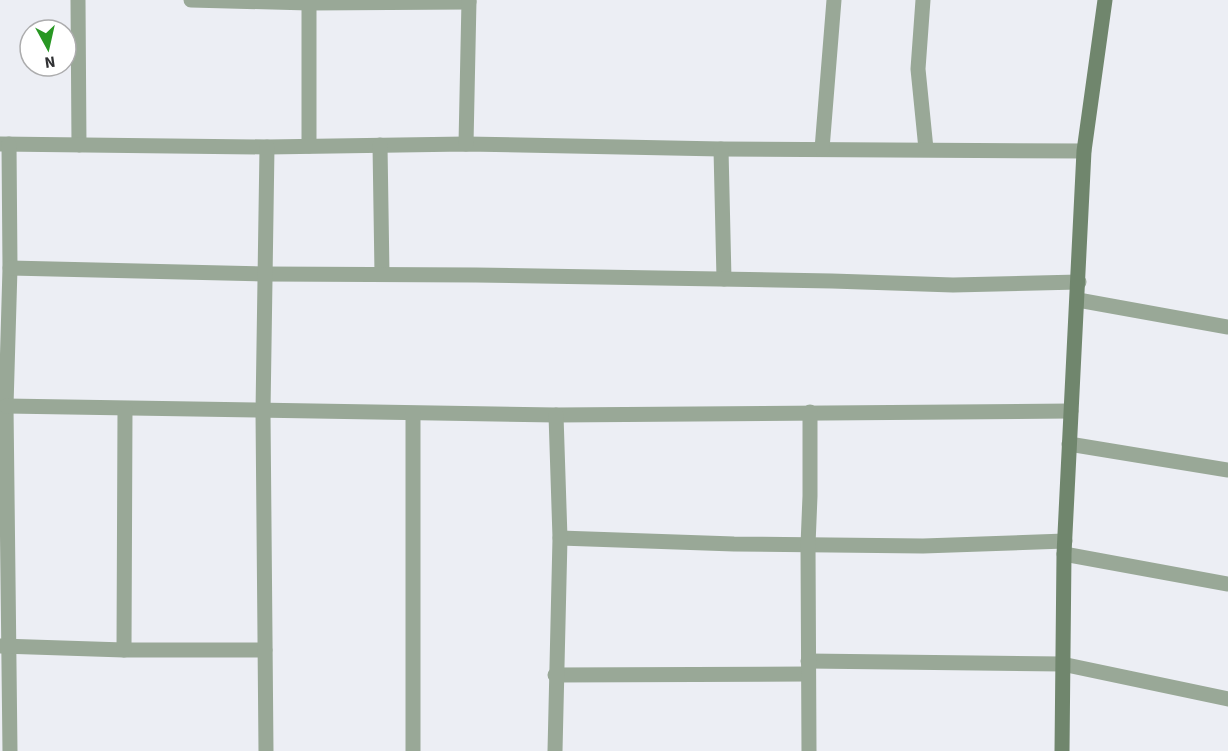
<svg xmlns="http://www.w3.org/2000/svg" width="1228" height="751" viewBox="0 0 1228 751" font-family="'Source Sans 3',sans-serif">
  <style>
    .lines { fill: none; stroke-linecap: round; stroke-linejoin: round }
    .street { stroke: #99a897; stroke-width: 15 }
    .secondary { stroke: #70866d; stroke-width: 15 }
  </style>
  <rect width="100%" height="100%" fill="#eceef4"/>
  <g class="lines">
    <g class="street">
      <polyline points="78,0 79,145"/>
      <polyline points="191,0 309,3 469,2"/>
      <polyline points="309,0 309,146"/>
      <polyline points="923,0 918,69 926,149"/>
      <polyline points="0,144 267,147 466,144 721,149 1084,151"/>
      <polyline points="9,144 10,268 6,406 10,751"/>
      <polyline points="466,144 469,0"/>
      <polyline points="380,145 382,274"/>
      <polyline points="721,149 724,279"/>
      <polyline points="822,149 834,0"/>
      <polyline points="10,268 265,274 476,275 832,281 953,285 1079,282"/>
      <polyline points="1078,300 1228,327"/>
      <polyline points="6,406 556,415 1071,411"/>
      <polyline points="1069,444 1228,470"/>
      <polyline points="560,538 734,544 923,546 1065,541"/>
      <polyline points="1064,554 1228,584"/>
      <polyline points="1,646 124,650 265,650"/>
      <polyline points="124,650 125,409"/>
      <polyline points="808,661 1062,664 1228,699"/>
      <polyline points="555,675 808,674"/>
      <polyline points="266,751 263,412 267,147"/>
      <polyline points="413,751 413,414"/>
      <polyline points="555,751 560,538 556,415"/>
      <polyline points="809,751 808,545 810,496 810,412"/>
    </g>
    <polyline class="secondary" points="1062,751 1064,554 1084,151 1105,0"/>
  </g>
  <g transform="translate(48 48) rotate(172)"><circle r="28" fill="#ffffff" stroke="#acacad" stroke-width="1.5"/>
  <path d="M0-4.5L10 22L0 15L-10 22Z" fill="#289723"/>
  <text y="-9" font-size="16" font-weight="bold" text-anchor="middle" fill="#2f3032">N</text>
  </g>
</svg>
